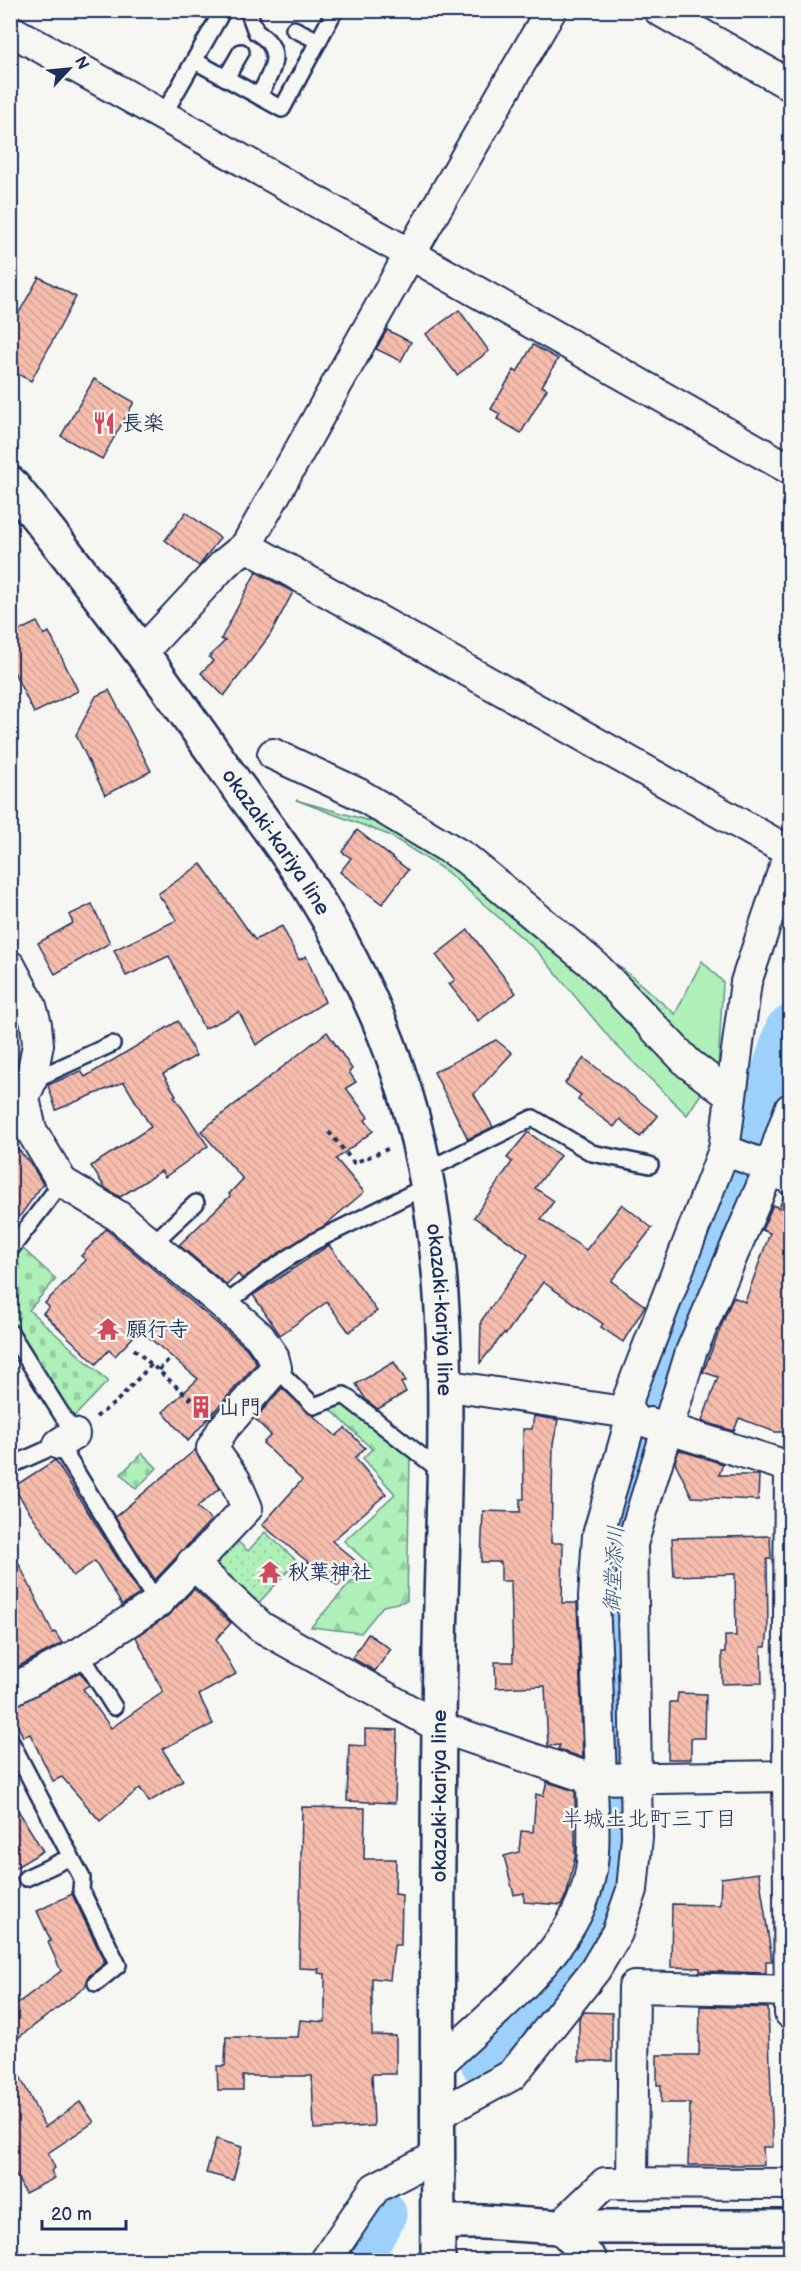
<svg xmlns="http://www.w3.org/2000/svg" width="801" height="2271" viewBox="0 0 801 2271" font-family="'Balsamiq Sans','Klee One',sans-serif">
  <style>
    .grass { fill: #aef0b8; stroke: #64908b; stroke-width: 1.5 }
    .forest { fill: url(#forest-firs); stroke: #64908b; stroke-width: 1.5 }
    .cemetery { fill: url(#cemetery-stones); stroke: #64908b; stroke-width: 1.5 }
    .park { fill: url(#park-dots); stroke: #64908b; stroke-width: 1.5 }
    .lines { fill: none; stroke-linecap: round; stroke-linejoin: round }
    .river { stroke: #9dd1fb; stroke-width: 51 }
    .building { fill: url(#building-back-hatch); stroke: #1b2f5e; stroke-width: 1.5 }
    .service-casing { stroke: #1b2f5e; stroke-width: 20 }
    .minor-casing { stroke: #1b2f5e; stroke-width: 34 }
    .tertiary-casing { stroke: #1b2f5e; stroke-width: 38 }
    .primary-casing { stroke: #1b2f5e; stroke-width: 38 }
    .path { stroke: #1b2f5e; stroke-width: 4; stroke-dasharray: 4.5 4.5; stroke-linecap: butt }
    .service { stroke: #f6f6f2; stroke-width: 15 }
    .minor { stroke: #f6f6f2; stroke-width: 30 }
    .tertiary { stroke: #f6f6f2; stroke-width: 33 }
    .primary { stroke: #f6f6f2; stroke-width: 33 }
    .labels { text-anchor: middle; stroke-width: 5; stroke-linejoin: round; paint-order: stroke }
    .poi-label { font-size: 21px; font-weight: bold; fill: #1b2f5e; stroke: #f6f6f2; text-anchor: start }
    .street-label { font-size: 21px; fill: #1b2f5e; stroke: #f6f6f2 }
    .water-label { font-size: 22px; font-style: italic; fill: #3c5885; stroke: #f6f6f2 }
    .neighbourhood-label { font-size: 22px; fill: #1b2f5e; stroke: #f6f6f2 }
  </style>
  <defs>
    <pattern id="forest-firs" width="22" height="20" patternUnits="userSpaceOnUse" patternTransform="scale(1.5)"><rect width="22" height="20" fill="#aef0b8"/><path d="M5 1l3.5 6h-7zM16 11l3.5 6h-7z" fill="#95cea1"/></pattern>
    <pattern id="cemetery-stones" width="16" height="16" patternUnits="userSpaceOnUse" patternTransform="scale(1.5)"><rect width="16" height="16" fill="#aef0b8"/><path d="M2 7V4a2 2 0 0 1 4 0v3zM10 15v-3a2 2 0 0 1 4 0v3z" fill="#95cea1"/></pattern>
    <pattern id="park-dots" width="8" height="8" patternUnits="userSpaceOnUse" patternTransform="scale(1.5)"><rect width="8" height="8" fill="#aef0b8"/><path d="M2 2h.1M6 6h.1" fill="none" stroke="#95cea1" stroke-width="1.8" stroke-linecap="round"/></pattern>
    <pattern id="building-back-hatch" width="6" height="6" patternUnits="userSpaceOnUse" patternTransform="scale(1.5)"><rect width="6" height="6" fill="#f6bdac"/><path d="M-1 5l2 2M0 0l6 6M5-1l2 2" fill="none" stroke="#d2a396"/></pattern>
  </defs>
  <rect width="100%" height="100%" fill="#f6f6f2"/>
  <filter id="ink" filterUnits="userSpaceOnUse"><feTurbulence type="fractalNoise" baseFrequency=".0167" numOctaves="2"/><feDisplacementMap in="SourceGraphic" scale="12" xChannelSelector="R" yChannelSelector="G"/><feConvolveMatrix kernelMatrix="1 2 1 2 8 2 1 2 1" color-interpolation-filters="sRGB"/></filter>
  <g filter="url(#ink)">
    <polygon class="grass" points="296,800 468,849 629,974 675,1014 702,961 723,982 718,1068 687,1115 613,1042 538,952 446,871 389,835"/>
    <polygon class="forest" points="343,1402 410,1455 407,1601 383,1606 361,1633 311,1627 368,1563 344,1541 395,1494 363,1458 372,1449 328,1407"/>
    <g class="cemetery">
      <polygon points="21,1247 56,1279 29,1310 108,1381 71,1420 11,1321 11,1261"/>
      <polygon points="142,1453 157,1468 136,1489 121,1474"/>
    </g>
    <polygon class="park" points="265,1532 297,1561 254,1608 206,1565 232,1536 248,1551"/>
    <g class="lines">
      <g class="river">
        <polyline points="486,2062 563,1974 594,1925 611,1871 616,1766 608,1582 612,1529 639,1436 766,1107 790,1031"/>
        <polyline points="355,2260 381,2214"/>
      </g>
    </g>
    <g class="building">
      <polygon points="39,277 76,297 31,381 10,370 10,329"/>
      <polygon points="459,310 489,351 457,375 426,334"/>
      <polygon points="387,330 411,342 401,361 376,349"/>
      <polygon points="533,345 558,359 542,386 547,389 521,433 497,419 500,414 491,409 514,370 517,372"/>
      <polygon points="94,379 134,402 102,459 61,436"/>
      <polygon points="186,512 220,538 199,566 165,540"/>
      <polygon points="256,572 293,592 270,635 224,696 201,673 213,661 209,657 225,641 221,639"/>
      <polygon points="37,622 44,635 49,632 78,691 34,713 10,664 10,635"/>
      <polygon points="109,690 151,771 105,795 76,735 96,696"/>
      <polygon points="357,830 408,870 382,904 340,872 351,858 342,852"/>
      <polygon points="201,864 255,940 282,926 299,960 306,956 325,1002 256,1045 239,1012 204,1029 169,956 126,976 114,950 177,920 158,894"/>
      <polygon points="92,904 110,943 55,974 38,943 73,923 69,915"/>
      <polygon points="468,930 516,993 478,1021 449,984 455,980 436,955"/>
      <polygon points="178,1021 196,1056 163,1074 176,1095 174,1096 208,1146 165,1177 161,1171 120,1197 105,1188 91,1166 151,1127 124,1082 56,1110 48,1085 81,1071 85,1077"/>
      <polygon points="327,1032 352,1069 349,1072 356,1082 346,1088 368,1117 365,1120 373,1131 336,1159 364,1192 324,1226 242,1279 238,1274 227,1285 179,1245 230,1196 229,1194 243,1179 201,1131"/>
      <polygon points="496,1040 512,1053 474,1094 493,1127 468,1139 434,1072"/>
      <polygon points="584,1058 658,1116 640,1137 620,1119 614,1127 578,1100 581,1095 565,1083"/>
      <polygon points="528,1132 560,1156 535,1188 554,1201 541,1219 586,1250 622,1204 652,1228 611,1281 645,1306 623,1342 601,1327 603,1324 543,1282 506,1334 504,1333 480,1363 481,1321 528,1255 474,1217 512,1162 507,1158"/>
      <polygon points="10,1140 31,1164 43,1184 10,1230"/>
      <polygon points="784,1195 790,1196 790,1414 784,1432 775,1432 739,1418 734,1431 702,1421 718,1377 703,1372 733,1297 745,1302 770,1233 762,1230 773,1205 779,1208"/>
      <polygon points="106,1229 246,1348 257,1363 188,1441 163,1412 198,1379 140,1330 115,1356 109,1350 96,1364 43,1313 49,1307 45,1303 86,1260 81,1256"/>
      <polygon points="329,1245 377,1311 349,1332 327,1302 280,1335 253,1295"/>
      <polygon points="394,1362 406,1381 401,1383 406,1392 378,1409 366,1400 356,1384"/>
      <polygon points="282,1388 336,1436 345,1428 365,1448 355,1458 386,1494 332,1541 358,1563 338,1586 262,1525 302,1480 263,1443 271,1435 255,1419"/>
      <polygon points="534,1416 558,1420 553,1444 551,1543 563,1543 562,1603 577,1603 583,1758 558,1749 560,1745 548,1746 545,1686 496,1688 495,1662 513,1662 511,1581 501,1581 501,1562 481,1562 483,1511 520,1512 520,1499 524,1499 523,1429 532,1429"/>
      <polygon points="195,1450 220,1488 197,1507 211,1520 155,1580 115,1517"/>
      <polygon points="679,1450 723,1464 719,1475 759,1475 758,1500 692,1497 675,1462"/>
      <polygon points="55,1460 140,1594 122,1605 95,1561 73,1576 13,1487"/>
      <polygon points="770,1536 771,1559 767,1559 768,1629 766,1647 761,1647 762,1683 722,1684 722,1652 725,1652 725,1636 736,1636 735,1574 674,1576 672,1538"/>
      <polygon points="10,1546 53,1633 55,1632 62,1643 10,1671"/>
      <polygon points="194,1589 231,1623 216,1639 236,1674 199,1695 213,1724 162,1749 183,1781 149,1802 140,1788 100,1821 62,1777 53,1781 30,1734 23,1737 10,1708 80,1672 89,1685 83,1689 111,1728 163,1692 136,1637 169,1615"/>
      <polygon points="368,1634 391,1649 375,1671 352,1658"/>
      <polygon points="678,1693 706,1694 705,1738 691,1738 691,1759 668,1759 670,1702 677,1702"/>
      <polygon points="365,1729 397,1730 395,1803 347,1801 349,1745 365,1746"/>
      <polygon points="547,1782 575,1791 575,1857 567,1893 561,1905 524,1902 524,1893 514,1895 504,1856 519,1852 521,1831 533,1832 536,1794 543,1796"/>
      <polygon points="10,1797 43,1851 10,1871"/>
      <polygon points="302,1807 365,1808 364,1859 396,1859 395,1894 402,1895 401,1945 394,1945 390,1980 372,1978 372,2035 396,2036 396,2074 372,2074 374,2126 314,2129 312,2076 243,2076 243,2090 218,2090 217,2066 225,2066 226,2037 298,2037 300,2020 325,2022 325,1974 318,1973 319,1969 299,1968"/>
      <polygon points="759,1873 772,1961 766,1961 766,1973 700,1971 700,1968 671,1967 672,1904 720,1905 721,1878"/>
      <polygon points="72,1894 105,1963 89,1976 85,1987 10,2044 10,2009 61,1971 48,1942 51,1941 37,1911"/>
      <polygon points="700,2006 768,2008 773,2147 763,2147 764,2165 688,2165 690,2103 661,2103 661,2085 657,2085 657,2055 699,2055"/>
      <polygon points="584,2012 612,2013 612,2061 579,2061 579,2019"/>
      <polygon points="10,2056 45,2127 80,2102 94,2122 48,2153 55,2168 51,2171 55,2178 25,2193 10,2163"/>
      <polygon points="216,2139 242,2147 233,2180 206,2173"/>
    </g>
    <g class="lines">
      <g class="service-casing">
        <g id="service">
          <path d="M 248,10 L 256,32 C 287,50 271,72 259,96"/>
          <polyline points="294,29 319,41"/>
          <polyline points="195,61 282,109 335,10"/>
          <polyline points="226,78 241,52"/>
          <polyline points="162,117 223,10"/>
          <polyline points="31,1081 112,1044"/>
          <polyline points="425,1171 533,1118 592,1153 650,1165"/>
          <polyline points="152,1244 196,1203"/>
          <polyline points="10,1250 62,1182"/>
          <polyline points="224,1305 270,1270 313,1242 429,1185"/>
          <polyline points="10,1332 74,1434"/>
          <polyline points="276,1368 314,1406 344,1395 442,1472"/>
          <polyline points="10,1466 59,1444 157,1603"/>
          <polyline points="80,1653 114,1707"/>
          <polyline points="10,1740 82,1878 81,1890 118,1965 96,1983"/>
          <polyline points="26,1878 71,1857"/>
        </g>
      </g>
      <g class="minor-casing">
        <g id="minor">
          <polyline points="551,10 410,254 790,469"/>
          <polyline points="659,10 790,85"/>
          <polyline points="10,30 410,254 246,546"/>
          <polyline points="143,651 224,564 246,546 790,852"/>
          <polyline points="273,754 359,794 465,858 594,965 688,1063 731,1096"/>
          <polyline points="10,966 31,1006 36,1024 38,1044 31,1081 24,1098 31,1130 62,1182 118,1216 224,1305 259,1336 273,1356 276,1368 223,1429 212,1448 235,1480 247,1508 157,1603 80,1653 10,1691"/>
          <polyline points="724,1150 770,1167 790,1179"/>
          <polyline points="443,1385 623,1412 724,1150 746,982 790,851"/>
          <polyline points="650,1423 790,1467"/>
          <polyline points="59,1444 74,1434"/>
          <polyline points="192,1563 261,1627 439,1727 592,1779 788,1776 790,1463"/>
          <polyline points="788,1776 790,2013"/>
          <polyline points="601,1779 594,1597 598,1535 632,1416"/>
          <path d="M 439,2064 C 494,2011 579,1949 591,1870 C 596,1841 592,1808 592,1779"/>
          <polyline points="439,2114 512,2075 595,1970 617,1933 632,1890 637,1837 632,1544 691,1352 770,1167 790,1109"/>
          <polyline points="632,2182 634,1987 790,1991"/>
          <polyline points="326,2260 375,2188 437,2156"/>
          <polyline points="592,2260 559,2227 605,2183 790,2184"/>
        </g>
      </g>
      <g class="tertiary-casing">
        <polyline id="tertiary" points="438,2222 483,2222 559,2227 790,2227"/>
      </g>
      <g class="primary-casing">
        <g id="primary">
          <path id="s1" d="M 10,483 C 87,577 159,674 228,773 C 256,812 286,850 311,890 C 346,946 377,1008 398,1071 C 462,1255 443,1457 440,1649 C 437,1853 437,2057 438,2260"/>
        </g>
      </g>
      <g class="path">
        <polyline points="329,1132 354,1163 390,1148"/>
        <polyline points="134,1349 203,1410"/>
        <polyline points="159,1370 168,1360"/>
        <polyline points="96,1417 116,1402 152,1364"/>
      </g>
      <use href="#service" class="service"/>
      <use href="#minor" class="minor"/>
      <use href="#tertiary" class="tertiary"/>
      <use href="#primary" class="primary"/>
    </g>
  </g>
  <defs>
    <g id="restaurant-bare" transform="scale(1.8)"><path d="M-5-6h1v4h1v-4h1v4h1v-4h1v5L-1.5 .5V6h-2V.5L-5-1ZM5-6V6H3V1.5H1.5Q1.5-4 5-6Z" fill="#d1495b" stroke="#f6f6f2" stroke-width="2.5" paint-order="stroke"/></g>
    <g id="temple-bare" transform="scale(1.8)"><path d="M0-6L5-2H3V0L6.5 2.5H4V6H1.5V3h-3V6H-4V2.5H-6.5L-3 0V-2H-5Z" fill="#d1495b" stroke="#f6f6f2" stroke-width="2.5" paint-order="stroke"/></g>
    <g id="building-bare" transform="scale(1.8)"><path d="M-4-6H4V6H1V3H-1V6H-4ZM-2.5-4.3h1.7v1.8h-1.7ZM.8-4.3h1.7v1.8H.8ZM-2.5-1h1.7V.8h-1.7ZM.8-1h1.7V.8H.8Z" fill="#d1495b" stroke="#f6f6f2" stroke-width="2.5" paint-order="stroke"/></g>
  </defs>
  <g fill-rule="evenodd">
    <use href="#restaurant-bare" x="104" y="423"/>
    <use href="#temple-bare" x="108" y="1329"/>
    <use href="#building-bare" x="201" y="1407"/>
    <use href="#temple-bare" x="270" y="1572"/>
  </g>
  <g class="labels">
    <g class="poi-label">
      <text x="122" y="430">長楽</text>
      <text x="126" y="1336">願行寺</text>
      <text x="219" y="1414">山門</text>
      <text x="288" y="1579">秋葉神社</text>
    </g>
    <g class="street-label">
      <text dy="7" stroke="none"><textPath href="#s1" startOffset="447">okazaki-kariya line</textPath></text>
      <text dy="7" stroke="none"><textPath href="#s1" startOffset="951">okazaki-kariya line</textPath></text>
      <text transform="translate(439 1796) rotate(-90)" y="7">okazaki-kariya line</text>
    </g>
    <g class="water-label">
      <text transform="translate(613 1569) rotate(-87)" y="8">御堂添川</text>
    </g>
    <g class="neighbourhood-label">
      <text x="649" y="1826">半城土北町三丁目</text>
    </g>
  </g>
  <rect width="801" height="2271" fill="none" stroke="#f6f6f2" stroke-width="36"/>
  <rect x="18" y="18" width="765" height="2235" fill="none" stroke="#1b2f5e" stroke-width="2" filter="url(#ink)"/>
  <g transform="translate(69 69) rotate(64)" stroke="#f6f6f2" stroke-width="4.5" paint-order="stroke">
  <path d="M0-4.5L10 22L0 15L-10 22Z" fill="#1b2f5e"/>
  <text y="-9" font-size="16" font-weight="bold" text-anchor="middle" fill="#1b2f5e">N</text>
  </g>
  <path d="M42 2220v9h84v-9" fill="none" stroke="#1b2f5e" stroke-width="3"/>
  <text x="51" y="2220" font-size="18" fill="#1b2f5e" stroke="#f6f6f2" stroke-width="4.5" paint-order="stroke">20 m</text>
</svg>
